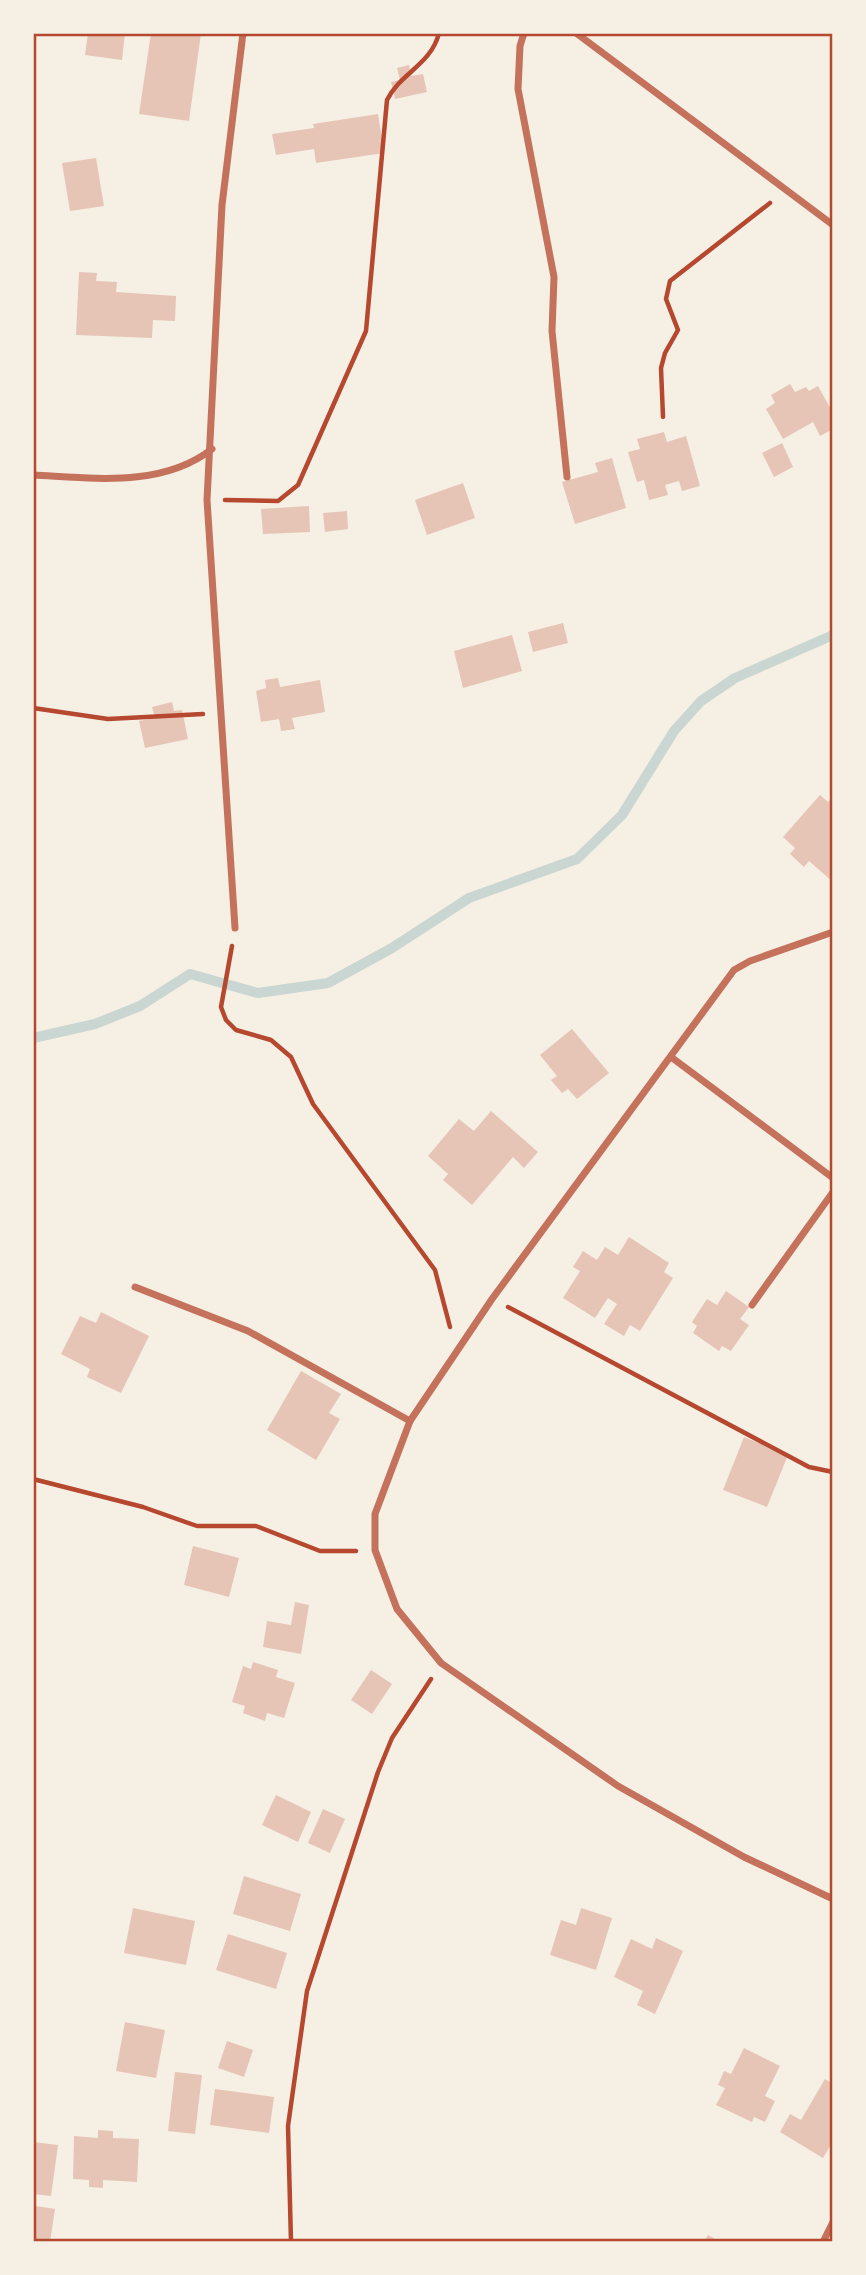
<svg xmlns="http://www.w3.org/2000/svg" width="866" height="2275" viewBox="0 0 866 2275" font-family="'Fira Sans Condensed',sans-serif">
  <style>
    .lines { fill: none; stroke-linecap: round; stroke-linejoin: round }
    .stream { stroke: #c9d6d2; stroke-width: 10 }
    .building { fill: #e6c5b7 }
    .path { stroke: #b5482f; stroke-width: 4.5 }
    .minor { stroke: #c5725c; stroke-width: 7 }
    .neatline { fill: none; stroke: #b5482f; stroke-width: 2.5 }
  </style>
  <rect width="100%" height="100%" fill="#f6efe4"/>
  <g class="lines">
    <polyline class="stream" points="33,1038 95,1024 140,1006 190,974 258,993 328,983 392,948 469,898 577,859 622,815 674,731 701,701 735,678 833,635"/>
  </g>
  <g class="building">
    <polygon points="88,33 125,33 122,60 85,55"/>
    <polygon points="151,33 201,33 189,121 139,114"/>
    <polygon points="409,65 411,76 423,74 427,92 395,99 391,82 400,80 397,68"/>
    <polygon points="378,114 384,153 316,163 314,149 276,155 272,134 314,128 313,124"/>
    <polygon points="96,158 104,206 70,211 62,163"/>
    <polygon points="79,272 97,273 96,281 117,282 116,292 176,296 175,321 153,320 152,338 76,335"/>
    <polygon points="790,384 795,392 806,387 809,391 818,386 833,413 833,429 820,436 813,422 783,439 766,409 775,403 771,395"/>
    <polygon points="664,432 667,442 686,436 700,486 682,491 679,481 665,485 668,495 649,500 644,480 637,482 628,452 640,449 637,439"/>
    <polygon points="782,443 793,467 774,477 762,453"/>
    <polygon points="612,458 626,508 575,524 562,482 598,472 595,463"/>
    <polygon points="463,483 475,518 427,535 415,500"/>
    <polygon points="309,506 310,532 263,534 261,509"/>
    <polygon points="347,511 348,529 325,532 323,513"/>
    <polygon points="563,623 568,643 533,652 528,632"/>
    <polygon points="512,635 522,671 463,688 454,651"/>
    <polygon points="278,678 280,687 320,680 325,712 292,718 295,729 281,731 279,719 261,722 256,691 266,688 265,680"/>
    <polygon points="172,702 174,711 182,710 188,739 145,748 139,721 155,718 152,707"/>
    <polygon points="820,795 828,802 833,797 833,882 809,861 804,867 790,854 795,848 783,837"/>
    <polygon points="572,1029 609,1073 577,1099 568,1089 562,1093 551,1080 557,1076 540,1055"/>
    <polygon points="491,1111 538,1152 524,1168 513,1157 472,1205 443,1180 448,1174 428,1156 459,1119 474,1131"/>
    <polygon points="629,1237 669,1263 664,1272 673,1278 640,1331 630,1325 624,1336 604,1324 617,1304 608,1298 595,1318 563,1298 580,1271 573,1267 583,1251 597,1260 605,1247 618,1255"/>
    <polygon points="726,1291 749,1307 740,1319 749,1325 731,1351 722,1346 719,1351 693,1333 697,1326 692,1322 707,1299 717,1305"/>
    <polygon points="101,1312 149,1336 121,1393 87,1377 90,1369 61,1354 80,1316 96,1323"/>
    <polygon points="301,1371 341,1394 329,1413 340,1419 316,1460 267,1430"/>
    <polygon points="744,1437 788,1455 767,1507 723,1490"/>
    <polygon points="193,1546 239,1558 229,1597 184,1585"/>
    <polygon points="295,1602 309,1605 301,1654 263,1647 267,1621 291,1625"/>
    <polygon points="253,1662 278,1670 276,1677 295,1683 284,1718 267,1713 265,1721 243,1713 245,1706 232,1702 243,1666 251,1669"/>
    <polygon points="371,1670 392,1684 372,1714 351,1700"/>
    <polygon points="276,1795 311,1812 298,1842 262,1825"/>
    <polygon points="323,1809 345,1819 330,1853 308,1843"/>
    <polygon points="244,1876 301,1894 290,1931 233,1914"/>
    <polygon points="133,1908 195,1921 186,1965 124,1953"/>
    <polygon points="581,1908 612,1918 596,1970 550,1955 561,1920 576,1925"/>
    <polygon points="228,1934 287,1953 276,1989 216,1970"/>
    <polygon points="656,1938 683,1951 655,2014 637,2005 643,1991 614,1977 631,1939 652,1949"/>
    <polygon points="125,2022 165,2030 156,2078 116,2071"/>
    <polygon points="227,2041 253,2050 244,2077 218,2068"/>
    <polygon points="744,2048 780,2066 765,2096 775,2101 765,2122 754,2117 752,2122 716,2105 725,2088 718,2085 724,2071 731,2074"/>
    <polygon points="175,2072 202,2075 195,2134 168,2131"/>
    <polygon points="825,2079 833,2084 833,2141 823,2158 780,2132 790,2114 801,2120"/>
    <polygon points="215,2089 274,2097 269,2133 210,2125"/>
    <polygon points="98,2130 113,2131 113,2138 139,2139 137,2182 103,2180 103,2188 89,2187 89,2180 73,2179 74,2136 98,2138"/>
    <polygon points="33,2142 58,2145 51,2196 33,2194"/>
    <polygon points="36,2206 55,2209 50,2242 33,2242"/>
    <polygon points="708,2235 720,2242 704,2242"/>
  </g>
  <g class="lines">
    <g class="path">
      <polyline points="663,417 661,368 665,353 678,330 666,299 670,281 770,203"/>
      <path d="M 225,500 L 278,501 L 298,485 L 366,331 L 387,100 C 400,73 431,65 439,33"/>
      <polyline points="33,708 108,719 203,714"/>
      <polyline points="232,946 221,1007 226,1020 236,1030 271,1040 291,1057 313,1104 435,1270 450,1327"/>
      <polyline points="508,1307 809,1467 833,1472"/>
      <polyline points="33,1479 143,1507 197,1526 256,1526 320,1551 356,1551"/>
      <polyline points="291,2242 288,2126 307,1991 378,1772 392,1738 431,1679"/>
    </g>
    <g class="minor">
      <polyline points="524,33 520,46 518,89 554,277 552,331 567,477"/>
      <polyline points="576,33 833,225"/>
      <path d="M 33,475 C 93,478 162,488 212,449"/>
      <polyline points="235,928 207,500 222,205 243,33"/>
      <polyline points="833,932 750,961 734,970 492,1299 410,1421 375,1514 375,1550 397,1609 441,1663 618,1786 744,1857 833,1899"/>
      <polyline points="671,1057 833,1178"/>
      <polyline points="135,1287 248,1331 410,1421"/>
      <polyline points="752,1305 833,1192"/>
      <polyline points="823,2242 833,2222"/>
    </g>
  </g>
  <rect width="866" height="2275" fill="none" stroke="#f6efe4" stroke-width="70"/>
  <rect x="35" y="35" width="796" height="2205" class="neatline"/>
</svg>
